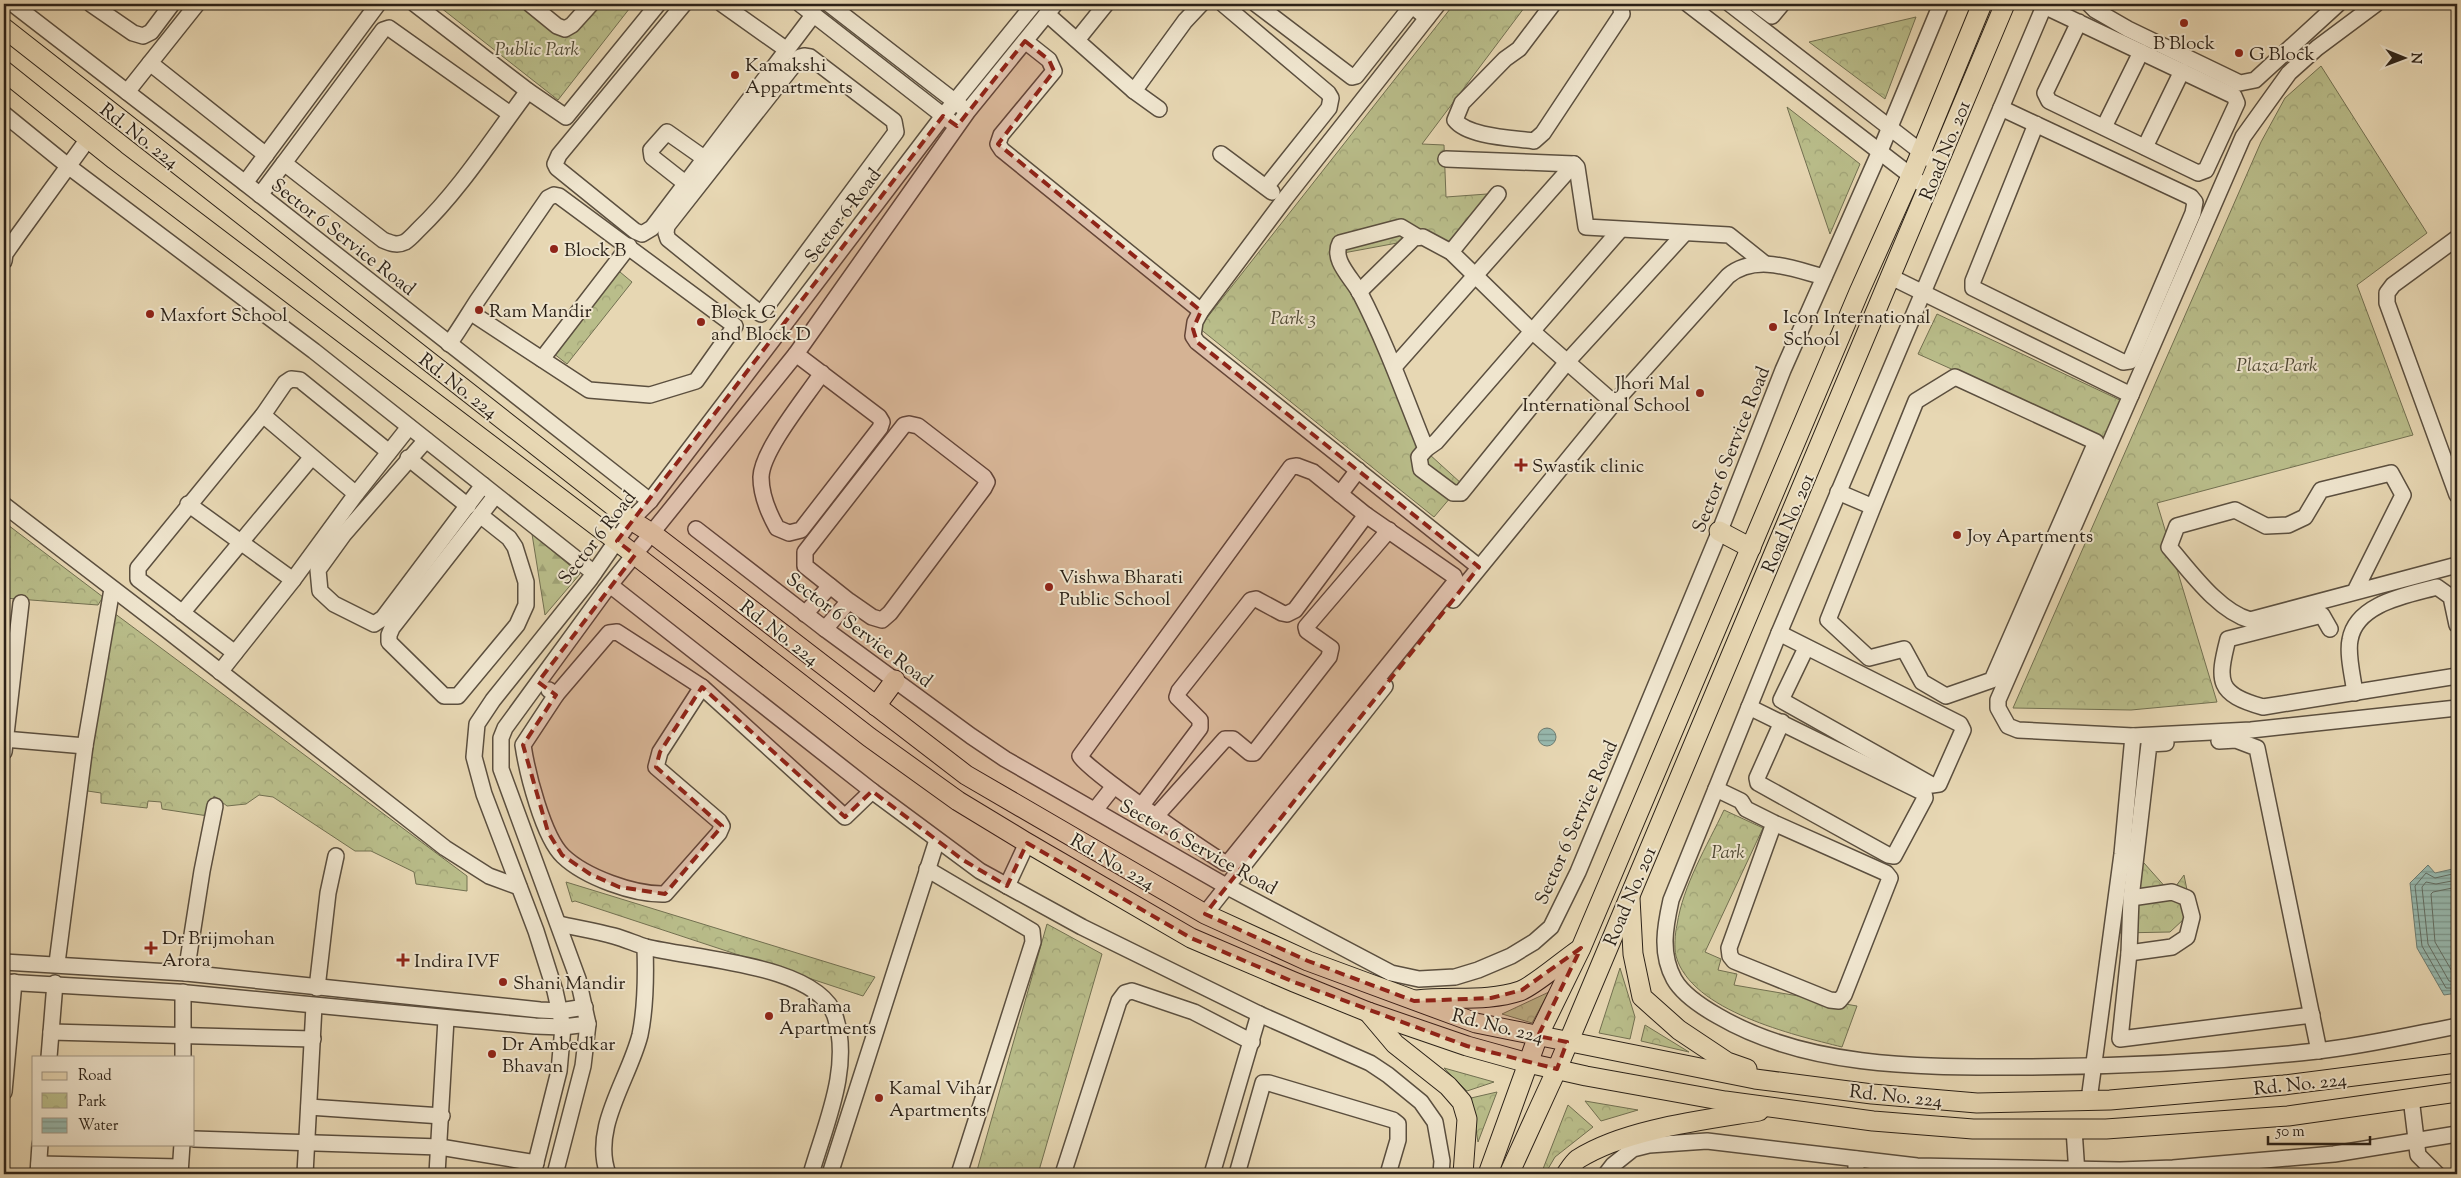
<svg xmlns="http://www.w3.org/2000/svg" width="2461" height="1178" viewBox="0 0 2461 1178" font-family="'Sorts Mill Goudy',serif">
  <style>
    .forest { fill: url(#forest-firs); stroke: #727051 }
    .park { fill: url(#park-crowns); stroke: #727051 }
    .water { fill: url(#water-rules); stroke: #6c7d73 }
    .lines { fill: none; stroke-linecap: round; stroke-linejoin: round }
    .shore { stroke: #626e64; stroke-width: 1 }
    .minor-casing { stroke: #5b4f3f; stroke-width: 18 }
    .major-casing { stroke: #2c2218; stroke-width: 21 }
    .minor { stroke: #efe5ce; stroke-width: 15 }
    .major { stroke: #e7d7b3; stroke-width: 19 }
    .marked { fill: #8f2418; fill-opacity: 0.2; stroke: #8f2418; stroke-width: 4; stroke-dasharray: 10 6; stroke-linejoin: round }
    .poi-dot { fill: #8f2418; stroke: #efe5ce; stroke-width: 2 }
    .labels { text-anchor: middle; stroke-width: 4; stroke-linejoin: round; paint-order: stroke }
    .poi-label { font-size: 19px; fill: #2c2218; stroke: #efe5ce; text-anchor: start }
    .park-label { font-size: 19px; font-style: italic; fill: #4f4934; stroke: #efe5ce }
    .street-label { font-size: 19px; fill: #2c2218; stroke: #efe5ce }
  </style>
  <defs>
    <pattern id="forest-firs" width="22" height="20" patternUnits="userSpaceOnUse" patternTransform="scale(1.25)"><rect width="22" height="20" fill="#b9bd8a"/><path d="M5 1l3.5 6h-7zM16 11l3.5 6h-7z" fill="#9fa276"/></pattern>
    <pattern id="park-crowns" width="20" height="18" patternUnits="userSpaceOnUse" patternTransform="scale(1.25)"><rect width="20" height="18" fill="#b9bd8a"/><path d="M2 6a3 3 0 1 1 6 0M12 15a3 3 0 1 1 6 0" fill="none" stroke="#9fa276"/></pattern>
    <pattern id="water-rules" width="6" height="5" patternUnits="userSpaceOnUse" patternTransform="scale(1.25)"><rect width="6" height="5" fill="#97b9af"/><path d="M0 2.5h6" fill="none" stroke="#7b968d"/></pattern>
  </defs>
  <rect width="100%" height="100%" fill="#e7d7b3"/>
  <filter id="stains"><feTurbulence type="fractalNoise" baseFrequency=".004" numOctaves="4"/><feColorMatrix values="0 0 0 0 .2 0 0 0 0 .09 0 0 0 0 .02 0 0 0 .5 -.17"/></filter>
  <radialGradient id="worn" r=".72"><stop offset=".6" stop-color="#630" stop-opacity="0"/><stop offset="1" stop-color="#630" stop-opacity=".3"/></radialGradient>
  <polygon class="forest" points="532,534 580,574 545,615"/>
  <g class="park">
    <polygon points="436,4 524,4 566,37 592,4 633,4 558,100"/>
    <polygon points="1454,4 1527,4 1422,144 1444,145 1446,197 1501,193 1451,247 1408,241 1338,254 1429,454 1462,484 1434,517 1199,328"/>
    <polygon points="1916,17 1885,99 1809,42"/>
    <polygon points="2321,66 2427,233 2357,285 2413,435 2157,503 2217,702 2131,710 2013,708 2261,142 2285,98"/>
    <polygon points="1787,107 1860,164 1830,234"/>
    <polygon points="608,262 632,282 567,364 544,346"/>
    <polygon points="1937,314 2124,402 2107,439 1918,354"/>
    <polygon points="4,522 103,597 98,605 4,598"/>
    <polygon points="110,610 467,876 467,891 416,884 414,872 371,851 355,851 273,797 259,795 246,804 227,806 214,796 208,816 162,809 161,802 148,801 147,808 101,803 101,793 81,790"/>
    <path d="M 1724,810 L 1763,828 L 1705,952 L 1721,959 L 1718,970 L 1737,974 L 1734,985 L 1857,1006 L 1842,1047 C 1794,1035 1691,1011 1676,956 C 1674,948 1675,933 1677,925 C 1683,885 1707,846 1724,810 Z"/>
    <polygon points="2144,863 2168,890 2173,890 2184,875 2187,890 2184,919 2170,932 2120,933 2129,865"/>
    <polygon points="566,882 875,977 863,996 575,901 572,902"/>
    <polygon points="1047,924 1102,954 1038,1174 976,1174"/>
    <polygon points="1620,968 1635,1017 1630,1039 1599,1033"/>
    <polygon points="1549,992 1532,1023 1502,1014"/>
    <polygon points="1645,1025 1689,1052 1641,1041"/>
    <polygon points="1444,1068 1494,1082 1467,1091"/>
    <polygon points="1497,1092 1478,1142 1471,1098"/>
    <polygon points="1585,1101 1638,1110 1601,1121"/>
    <polygon points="1568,1105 1593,1127 1555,1157 1545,1174 1541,1174"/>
  </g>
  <g class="water">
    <circle cx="1547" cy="737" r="9"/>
    <polygon points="2428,865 2435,873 2457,868 2457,993 2444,995 2417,948 2410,883"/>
  </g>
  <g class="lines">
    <g class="shore">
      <polyline points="2457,873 2435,878 2426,873 2415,886 2422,946 2446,988 2457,988"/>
      <polyline points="2457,880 2436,884 2426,882 2422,887 2428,944 2449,981 2457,982"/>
      <polyline points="2457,887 2433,892 2431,894 2435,942 2453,973 2457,974"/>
    </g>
    <g class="minor-casing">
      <g id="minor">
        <polyline points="13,4 245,183 650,501"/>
        <polyline points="91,4 133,33 143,36 151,32 172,4"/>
        <polyline points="197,4 150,63 266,155"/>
        <polyline points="415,4 528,91 566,117 658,4"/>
        <polyline points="530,4 557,26 565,29 572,25 591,4"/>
        <polyline points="684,4 559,155 555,164 557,168 635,231 642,234 652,228 814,14"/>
        <polyline points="722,4 787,50"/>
        <polyline points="800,4 950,121"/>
        <polyline points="829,4 962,107"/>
        <polyline points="1223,4 1328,93 1331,98 1329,108 1266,187"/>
        <polyline points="1256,4 1352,77 1356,76 1410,8 1415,8 1427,18"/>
        <polyline points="1438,4 1284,200 1201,311 1195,322 1193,336 1197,342 1479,567"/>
        <path d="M 1553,4 L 1519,49 L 1505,59 L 1462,103 L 1455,120 C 1468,137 1513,138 1534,141 L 1543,133 L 1622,14 L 1620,4"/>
        <polyline points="1688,4 1919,182"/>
        <polyline points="1730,4 1938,165"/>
        <polyline points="1756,4 1772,16 1782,4"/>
        <path d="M 2045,4 L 1779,633 L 1671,900 C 1665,927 1660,953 1674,979 C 1683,995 1702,1007 1718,1016 C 1807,1068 1918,1067 2018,1067 C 2118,1067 2217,1062 2317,1051 C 2364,1046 2411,1035 2457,1026"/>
        <polyline points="2089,4 2095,10 2128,29 2240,83 2255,80 2338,4"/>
        <polyline points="2044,6 2234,96 2237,103 2206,170 2198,173 2049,101 2045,93 2079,22"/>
        <polyline points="1047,14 1134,91 1159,109"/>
        <polyline points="1077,40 1106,4"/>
        <polyline points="1025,41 1049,60 1054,71 1001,135 998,144 1002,150 1201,311"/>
        <polygon points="804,56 810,57 894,121 896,132 761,314 668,239 666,233 667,226 800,57"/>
        <polyline points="1134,91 1185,21 1201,4"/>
        <polyline points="127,92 150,63"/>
        <polyline points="2001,108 2191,197 2195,202 2193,213 2130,361 2123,362 1973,288 1973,281 2036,124"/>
        <polyline points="4,114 68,166 314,351 594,573"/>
        <path d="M 510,114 L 389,28 L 383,30 L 284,163 L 383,240 C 390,243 397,246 405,242 C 410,239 415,233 419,229 C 460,190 494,136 528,91"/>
        <polyline points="2104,127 2141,52"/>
        <polyline points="2145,147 2182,71"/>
        <polyline points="1221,154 1272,192"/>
        <polyline points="1446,159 1574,164 1577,167 1586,227 1729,235 1764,263"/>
        <polyline points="245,183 378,4"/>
        <polyline points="685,183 652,157 651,150 667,132 704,158"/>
        <polyline points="260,195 284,163"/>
        <path d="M 1416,236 L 1401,227 L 1340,243 C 1331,260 1352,278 1360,293 C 1386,343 1405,397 1426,449 L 1436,442 L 1620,230"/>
        <polyline points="2457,238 2393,285 2387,293 2387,303 2457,495"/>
        <polyline points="1451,252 1498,194"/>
        <polyline points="4,261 5,254 19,234 88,139"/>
        <polyline points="1891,277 2131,395 1998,700 1998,708 2008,726 2018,730 2133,736 2251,730 2457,708"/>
        <polyline points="1359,292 1414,238 1423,237 1451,252 1533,332 1614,403"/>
        <path d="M 449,344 C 459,330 468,315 477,301 L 548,198 L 554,195 L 559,196 L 735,326 L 696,381 L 650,395 L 589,390 L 470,312"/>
        <path d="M 796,354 L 879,417 L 882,422 L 880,428 L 801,530 L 789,533 L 777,528 C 768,512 761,496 761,477 C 762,450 806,397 822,373"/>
        <polyline points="542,359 629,246"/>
        <polyline points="1394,367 1574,164"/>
        <polyline points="2131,395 2243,137 2289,73 2317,48 2376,4"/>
        <polyline points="263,415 356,494 409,427"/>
        <polyline points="426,440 344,534 318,570 320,591 334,604 374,624 383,618 483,485"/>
        <polyline points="1426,449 1419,457 1421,469 1453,493 1461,493 1567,362 1685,233"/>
        <polyline points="408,458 468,506"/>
        <path d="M 1297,466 L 1313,472 L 1366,515 L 1454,576 L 1456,581 L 1229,862 L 1225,863 C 1205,851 1084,768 1080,756 L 1291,467 Z"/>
        <polyline points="1838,492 1873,507 1916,401 1955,377 2096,442 1992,680 1946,696 1922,682 1904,649 1869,658 1828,620 1873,507"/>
        <polyline points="1340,494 1358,470"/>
        <polyline points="188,504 293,580 235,653"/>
        <polyline points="4,505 167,630 445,848 489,876 519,887"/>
        <polyline points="480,515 509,538 515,547 526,582 526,605 517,625 458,696 444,696 389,642 389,635 392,628 495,496"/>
        <polyline points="696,529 825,629 971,736 1005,759 1226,886 1391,973 1419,979 1455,977 1478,970 1511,956 1534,942 1551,927 1578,872 1717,538 1783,370 1880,151 1941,4"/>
        <polyline points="293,580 356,494"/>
        <polyline points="610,585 872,791 980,871 1082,927 1259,1014 1370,1063 1388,1075 1421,1102 1435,1122 1442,1161 1441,1174"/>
        <path d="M 2355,591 L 2403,495 L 2391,473 L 2321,490 L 2305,517 L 2288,525 L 2266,526 L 2235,510 L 2177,526 L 2169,547 C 2190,571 2218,611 2250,620 L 2457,565"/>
        <path d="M 1453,600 L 1614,403 L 1728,276 C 1756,253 1793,269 1824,277"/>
        <polyline points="182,613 311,458"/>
        <polyline points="805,614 830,586"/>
        <polyline points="825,629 849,601 805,566 805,552 904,425 909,424 918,426 984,477 987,482 984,488 890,613 882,620 872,617 849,601"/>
        <path d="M 2330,629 L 2322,615 L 2228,639 C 2217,682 2217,694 2263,707 L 2457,676"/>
        <polyline points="1779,633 1960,724 1963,730 1939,784 1932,785 1781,700 1806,648"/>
        <polyline points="220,672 235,653 138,579 138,568 263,415 285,383 291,379 300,380 389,452"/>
        <polyline points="549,690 556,695 609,633 617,632 702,687 845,817 872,791"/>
        <path d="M 2355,693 C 2353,678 2347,654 2350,640 C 2356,603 2408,595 2437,587 L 2451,597 L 2457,625"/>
        <path d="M 556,695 L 523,745 C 527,772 543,837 563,856 C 585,877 634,895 665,894 L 719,833 L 722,826 L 719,821 L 656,767 L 660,752 L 702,687"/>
        <polyline points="1749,707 1924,793 1925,798 1894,856 1888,855 1758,783 1757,778 1782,722"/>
        <polyline points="4,739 85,746"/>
        <polyline points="2219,741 2236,740 2257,748 2319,1051"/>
        <polyline points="2166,743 2149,744 2131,898 2129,953 2120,1039 2312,1015"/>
        <polyline points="4,752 21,603"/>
        <polyline points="1716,789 1741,801 1746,809 1774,823 1886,873 1890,878 1844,995 1839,1001 1830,1000 1734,961 1730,956 1729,948 1774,823"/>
        <polyline points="1142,805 1200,728 1200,720 1177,697 1179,691 1251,600 1256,599 1282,613 1287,614 1295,610 1366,515"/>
        <polyline points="1095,810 1114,786"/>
        <polyline points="1157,815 1225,739 1233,739 1250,753 1254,753 1329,657 1331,648 1307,631 1306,627 1389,530"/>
        <polyline points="927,869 1032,931 1033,942 959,1174"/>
        <polyline points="1007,886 1027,843"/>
        <polyline points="1205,914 1385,686"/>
        <path d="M 559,924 C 577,928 596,931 614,936 C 625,939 636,944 646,947 C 692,959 818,964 835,1016 C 852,1067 825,1125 811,1174"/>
        <polyline points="2129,953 2172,947 2187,937 2192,917 2187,898 2172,892 2131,898"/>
        <polyline points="4,962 186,973 540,1010 560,1011 585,1007"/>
        <polyline points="57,963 85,746 112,589"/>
        <polyline points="186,973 202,871 215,806"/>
        <polyline points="4,982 177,992 535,1026 563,1027 588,1024"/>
        <polyline points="317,988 328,893 336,856"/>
        <polyline points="51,1032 313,1039"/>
        <polyline points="49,1057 55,983"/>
        <polyline points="183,1057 183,992"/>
        <polyline points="4,1092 14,982"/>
        <polyline points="2411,1098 2418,1155 2437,1174"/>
        <polyline points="2089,1100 2122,854 2133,736"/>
        <polyline points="309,1107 442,1116"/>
        <polyline points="2074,1129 2077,1174"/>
        <polyline points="194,1139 440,1147 536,1163"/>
        <polyline points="39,1164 180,1167"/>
        <polyline points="38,1174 40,1144"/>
        <polyline points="180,1174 182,1144"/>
        <polyline points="305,1174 314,1006"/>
        <polyline points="437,1174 446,1019"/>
        <polyline points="533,1174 559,1071 563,1027 555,991 536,931 484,794 474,757 477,724 493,700 590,579 631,520 650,501 943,116 1034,4"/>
        <polyline points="555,1174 583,1066 588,1024 578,979 501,769 501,738 505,728 605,591 796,354 968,111 1055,4"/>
        <path d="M 608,1174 C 591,1128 629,1079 640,1035 C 646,1006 646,976 645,947"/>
        <polyline points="830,1174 937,840"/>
        <polyline points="1063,1174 1119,1001 1125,993 1132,991 1194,1012 1252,1042"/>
        <polyline points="1212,1174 1259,1014"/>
        <polyline points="1237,1174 1263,1083 1269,1083 1393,1120 1398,1124 1398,1140 1388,1174"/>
        <polyline points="1606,1174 1613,1165 1633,1149 1649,1145 1707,1141 1917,1166 2120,1170 2173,1168 2334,1154 2457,1134"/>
        <polyline points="1856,1174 1856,1159"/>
      </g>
    </g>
    <g class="major-casing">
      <g id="major">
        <polyline points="4,28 631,520 653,534 966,775 1205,914 1308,961 1476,1023 1755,1079 1872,1094 1977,1103 2110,1100 2284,1085 2457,1063"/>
        <polyline points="4,71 115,160 635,555 869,737 958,801 1024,841 1191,938 1294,982 1368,1012 1467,1046 1528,1063 1586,1076 1725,1101 1873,1121 1973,1129 2106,1129 2288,1116 2457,1092"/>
        <polyline points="1719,531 1751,548"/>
        <polyline points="876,706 895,680"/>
        <polyline points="1630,898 1633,954 1642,997 1679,1030 1727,1062 1747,1069"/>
        <path d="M 1417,1000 C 1452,996 1487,1002 1520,991 C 1534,986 1566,958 1580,949"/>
        <polyline points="1368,1012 1395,1044 1448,1086 1462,1102 1467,1119 1463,1174"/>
        <polyline points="1488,1174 1538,1036 1581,948 1859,292 1915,167 1982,4"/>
        <polyline points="1509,1174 1557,1069 2005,4"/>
        <path d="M 1566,1174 C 1569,1170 1573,1163 1578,1159 C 1625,1129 1704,1120 1759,1111"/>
      </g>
    </g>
    <use href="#minor" class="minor"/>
    <use href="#major" class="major"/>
  </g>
  <path class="marked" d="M 1025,41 L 1049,60 L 1054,71 L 998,144 L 1201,311 L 1193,329 L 1197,342 L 1479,567 L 1205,914 L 1308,961 L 1414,1001 L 1491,998 L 1522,990 L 1581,948 L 1538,1036 L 1567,1042 L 1557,1069 L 1467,1046 L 1294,982 L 1191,938 L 1027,843 L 1007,886 L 963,860 L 872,791 L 845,817 L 702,687 L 660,752 L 656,767 L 722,826 L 665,894 L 619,887 L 590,874 L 562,855 L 548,832 L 523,745 L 556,695 L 538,682 L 635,555 L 617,541 L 943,116 L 957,126 Z"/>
  <g class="poi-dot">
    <circle cx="2184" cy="23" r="5"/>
    <circle cx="2239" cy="53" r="5"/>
    <circle cx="735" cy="75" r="5"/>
    <circle cx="554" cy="249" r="5"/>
    <circle cx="479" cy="310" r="5"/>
    <circle cx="150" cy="314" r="5"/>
    <circle cx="701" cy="322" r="5"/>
    <circle cx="1773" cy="327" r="5"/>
    <circle cx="1700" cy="393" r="5"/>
    <path d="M1518.5 457.5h5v5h5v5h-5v5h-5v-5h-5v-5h5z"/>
    <circle cx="1957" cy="535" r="5"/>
    <circle cx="1049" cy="587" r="5"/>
    <path d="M148.5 940.5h5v5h5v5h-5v5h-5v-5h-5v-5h5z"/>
    <path d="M400.5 952.5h5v5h5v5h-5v5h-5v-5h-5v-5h5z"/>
    <circle cx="503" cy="982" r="5"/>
    <circle cx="769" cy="1016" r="5"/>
    <circle cx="492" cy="1054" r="5"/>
    <circle cx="879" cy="1098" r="5"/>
  </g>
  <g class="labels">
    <g class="poi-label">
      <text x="2184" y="49" text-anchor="middle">B Block</text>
      <text x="2249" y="60">G Block</text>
      <text x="745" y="71">Kamakshi<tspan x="745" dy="22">Appartments</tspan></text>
      <text x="564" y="256">Block B</text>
      <text x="489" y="317">Ram Mandir</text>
      <text x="711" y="318">Block C<tspan x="711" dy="22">and Block D</tspan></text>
      <text x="160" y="321">Maxfort School</text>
      <text x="1783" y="323">Icon International<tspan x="1783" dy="22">School</tspan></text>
      <text x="1690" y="389" text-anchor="end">Jhori Mal<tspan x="1690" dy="22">International School</tspan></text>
      <text x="1532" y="472">Swastik clinic</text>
      <text x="1967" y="542">Joy Apartments</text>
      <text x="1059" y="583">Vishwa Bharati<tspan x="1059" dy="22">Public School</tspan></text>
      <text x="162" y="944">Dr Brijmohan<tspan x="162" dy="22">Arora</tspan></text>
      <text x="414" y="967">Indira IVF</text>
      <text x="513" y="989">Shani Mandir</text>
      <text x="779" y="1012">Brahama<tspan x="779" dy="22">Apartments</tspan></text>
      <text x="502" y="1050">Dr Ambedkar<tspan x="502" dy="22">Bhavan</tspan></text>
      <text x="889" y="1094">Kamal Vihar<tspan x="889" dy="22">Apartments</tspan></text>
    </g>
    <g class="park-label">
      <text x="537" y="55">Public Park</text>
      <text x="1293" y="324">Park 3</text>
      <text x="2277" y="371">Plaza-Park</text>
      <text x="1728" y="858">Park</text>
    </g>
    <g class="street-label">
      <text transform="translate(140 135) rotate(38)" y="7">Rd. No. 224</text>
      <text transform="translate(1944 150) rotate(-68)" y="7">Road No. 201</text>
      <text transform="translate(842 215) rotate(-53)" y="7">Sector 6 Road</text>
      <text transform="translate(344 236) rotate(38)" y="7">Sector 6 Service Road</text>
      <text transform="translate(459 385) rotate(38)" y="7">Rd. No. 224</text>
      <text transform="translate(1730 449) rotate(-68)" y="7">Sector 6 Service Road</text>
      <text transform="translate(1787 523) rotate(-67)" y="7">Road No. 201</text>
      <text transform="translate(596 537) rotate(-52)" y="7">Sector 6 Road</text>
      <text transform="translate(860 629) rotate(37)" y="7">Sector 6 Service Road</text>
      <text transform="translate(780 632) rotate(38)" y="7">Rd. No. 224</text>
      <text transform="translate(1575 822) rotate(-66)" y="7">Sector 6 Service Road</text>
      <text transform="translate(1199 846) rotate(29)" y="7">Sector 6 Service Road</text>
      <text transform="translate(1113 861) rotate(30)" y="7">Rd. No. 224</text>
      <text transform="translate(1629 896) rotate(-67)" y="7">Road No. 201</text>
      <text transform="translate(1498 1025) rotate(14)" y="7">Rd. No. 224</text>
      <text transform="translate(2300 1083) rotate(-6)" y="7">Rd. No. 224</text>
      <text transform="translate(1896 1095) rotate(6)" y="7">Rd. No. 224</text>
    </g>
  </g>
  <rect width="2461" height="1178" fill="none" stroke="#e7d7b3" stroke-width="20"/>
  <rect x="5" y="5" width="2451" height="1168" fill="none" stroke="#2c2218" stroke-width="2.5"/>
  <rect x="10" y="10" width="2441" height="1158" fill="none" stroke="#2c2218"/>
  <rect x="32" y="1056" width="162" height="90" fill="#efe5ce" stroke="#a19785"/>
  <rect x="42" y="1072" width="25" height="8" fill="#e7d7b3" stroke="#a19785"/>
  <text x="78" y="1080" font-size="15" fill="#2c2218">Road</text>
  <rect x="42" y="1093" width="25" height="15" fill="url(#park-crowns)" stroke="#a19785"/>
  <text x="78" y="1106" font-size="15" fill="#2c2218">Park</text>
  <rect x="42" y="1118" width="25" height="15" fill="url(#water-rules)" stroke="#a19785"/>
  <text x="78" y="1130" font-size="15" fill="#2c2218">Water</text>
  <g transform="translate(2404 58) rotate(91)" stroke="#efe5ce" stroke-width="4" paint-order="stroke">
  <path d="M0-4L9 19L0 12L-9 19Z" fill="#2c2218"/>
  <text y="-8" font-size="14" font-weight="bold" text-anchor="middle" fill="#2c2218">N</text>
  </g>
  <path d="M2268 1136v8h102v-8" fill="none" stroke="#2c2218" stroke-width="2.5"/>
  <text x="2276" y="1136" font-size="15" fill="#2c2218" stroke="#efe5ce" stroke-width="4" paint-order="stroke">50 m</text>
  <rect width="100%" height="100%" filter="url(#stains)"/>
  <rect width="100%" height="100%" fill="url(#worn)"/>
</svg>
